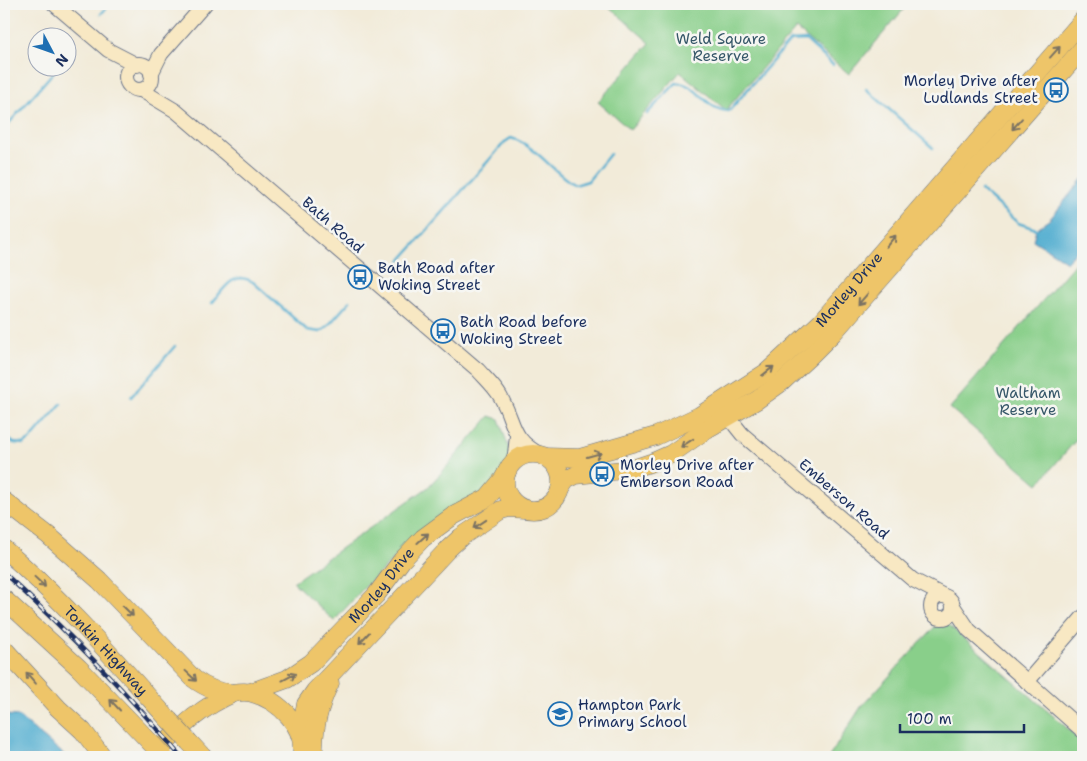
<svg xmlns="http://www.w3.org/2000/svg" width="1087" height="761" viewBox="0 0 1087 761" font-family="'Shantell Sans',sans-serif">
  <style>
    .green { fill: #89cf8a; stroke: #527f74 }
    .water { fill: #52aed0; stroke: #366e97 }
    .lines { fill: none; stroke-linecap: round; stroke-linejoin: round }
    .stream { stroke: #52aed0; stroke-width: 2.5 }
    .secondary-casing { stroke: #667189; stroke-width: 16 }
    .highway-casing { stroke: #667189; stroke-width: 19 }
    .secondary { stroke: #f8e8c3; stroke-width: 14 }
    .highway { stroke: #eec569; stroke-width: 18 }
    .rail-casing { stroke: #1b2f5e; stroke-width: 4.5 }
    .rail { stroke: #f6f6f2; stroke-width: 2.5; stroke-dasharray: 8; stroke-linecap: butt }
    .highway-bridge-casing { stroke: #667189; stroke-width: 19; stroke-linecap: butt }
    .highway-bridge { stroke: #eec569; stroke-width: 18 }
    .oneway { stroke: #7a7263 }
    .labels { text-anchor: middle; stroke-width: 5; stroke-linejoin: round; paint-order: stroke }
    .park-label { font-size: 15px; fill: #365769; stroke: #f6f6f2 }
    .poi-label { font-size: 15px; fill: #1b2f5e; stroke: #f6f6f2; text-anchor: start }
    .street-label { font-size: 15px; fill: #1b2f5e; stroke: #f6f6f2 }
  </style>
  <rect width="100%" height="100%" fill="#f6f6f2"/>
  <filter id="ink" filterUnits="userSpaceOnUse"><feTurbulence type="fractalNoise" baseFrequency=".02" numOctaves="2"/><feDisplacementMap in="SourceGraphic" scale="10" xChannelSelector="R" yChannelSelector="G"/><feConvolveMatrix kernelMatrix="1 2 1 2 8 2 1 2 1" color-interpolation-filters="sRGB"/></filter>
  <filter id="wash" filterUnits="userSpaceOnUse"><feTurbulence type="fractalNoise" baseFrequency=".0096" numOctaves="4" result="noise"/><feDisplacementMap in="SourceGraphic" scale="20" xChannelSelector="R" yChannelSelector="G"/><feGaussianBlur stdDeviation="1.12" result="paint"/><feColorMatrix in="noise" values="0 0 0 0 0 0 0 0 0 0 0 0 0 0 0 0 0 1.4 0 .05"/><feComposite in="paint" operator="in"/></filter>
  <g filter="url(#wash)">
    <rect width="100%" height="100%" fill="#f2ebd9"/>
    <g class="green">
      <polygon points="606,4 908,4 849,74 796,29 726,110 680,72 630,130 598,102 650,43"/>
      <polygon points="1083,254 1083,432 1038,484 950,408"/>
      <polygon points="490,416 499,419 516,470 513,478 411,542 362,590 334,621 293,582 427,488 443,471"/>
      <polygon points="942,619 1083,742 1083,757 829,757 861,707"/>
    </g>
    <g class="water">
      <polygon points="1083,178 1083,243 1067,262 1033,240 1036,229 1050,219"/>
      <polygon points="6,715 18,716 67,757 4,757 4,718"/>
    </g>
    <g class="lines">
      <g class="stream">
        <polyline points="101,14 110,4"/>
        <polyline points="866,89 933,148"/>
        <path d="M 647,114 L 676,83 C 699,83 705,111 729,111 L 790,41 L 806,40 L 833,65"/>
        <polyline points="4,129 57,68"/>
        <polyline points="981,190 1018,223 1036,229"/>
        <path d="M 400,261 L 505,142 L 511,138 C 537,146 552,172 575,185 L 588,181 L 610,154"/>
        <path d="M 212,303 C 224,289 233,270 253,282 L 307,330 L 320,332 L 327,327 L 350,301"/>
        <polyline points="131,397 175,346"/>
        <polyline points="4,436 14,443 24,444 31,439 61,404"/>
      </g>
    </g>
  </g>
  <g filter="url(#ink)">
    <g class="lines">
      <g class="secondary-casing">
        <g id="secondary">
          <polyline points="54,4 108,50 137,65"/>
          <circle cx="139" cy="77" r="13"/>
          <polyline points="151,74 161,54 205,4"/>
          <path d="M 141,90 L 176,111 L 478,370 C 486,379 494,386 500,396 C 516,423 509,438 541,455"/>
          <polyline points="722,409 742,434 913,580 944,596"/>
          <polyline points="512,464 515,454 517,436"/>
          <circle cx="942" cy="607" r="11"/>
          <polyline points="953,606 969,630 1083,731"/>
          <polyline points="1027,682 1083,617"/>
        </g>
      </g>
      <g class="highway-casing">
        <g id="highway">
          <circle cx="533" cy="482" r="28"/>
          <path id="s1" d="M 546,457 L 580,458 L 656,436 L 699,416 L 767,372 L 821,322 L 1083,20"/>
          <polyline points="560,489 566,480 576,475 632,469 653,462 671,454 707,429 757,400 782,382 808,358 833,333 1083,48"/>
          <path d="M 4,501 L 49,536 L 99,580 L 194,679 C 206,688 218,693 233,693 C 239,692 246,691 252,693 C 279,700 308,728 301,757"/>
          <path id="s2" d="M 4,549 C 64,601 116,661 169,720"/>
          <polyline points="4,599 79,668 149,741"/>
          <polyline points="4,649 58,708 83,731 103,757"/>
          <path id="s3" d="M 251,692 L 287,679 L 311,663 L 376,595 L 402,560 L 423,538 L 453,516 L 487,498 L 503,479 L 507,472"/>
          <polyline points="300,731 306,704 315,691 448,549 461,537 501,510 509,508 524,509"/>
          <polyline points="189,742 203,757"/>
          <path d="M 154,757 C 175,731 203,706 234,693"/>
          <path d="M 314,757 C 313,731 318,707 330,683"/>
        </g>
      </g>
      <use href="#secondary" class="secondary"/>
      <use href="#highway" class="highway"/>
      <g class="rail-casing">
        <path id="rail" d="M 4,573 C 67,631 126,691 181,757"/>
      </g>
      <use href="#rail" class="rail"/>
      <g class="highway-bridge-casing">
        <g id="highway-bridge">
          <polyline points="169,720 189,742"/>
          <polyline points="149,741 164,757"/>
        </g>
      </g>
      <use href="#highway-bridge" class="highway-bridge"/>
    </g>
    <defs><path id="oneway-shaft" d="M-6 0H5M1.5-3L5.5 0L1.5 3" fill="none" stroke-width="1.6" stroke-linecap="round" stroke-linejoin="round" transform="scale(1.25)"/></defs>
    <g class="oneway">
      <use href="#oneway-shaft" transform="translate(1055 52) rotate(-48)"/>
      <use href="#oneway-shaft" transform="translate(1017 124) rotate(131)"/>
      <use href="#oneway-shaft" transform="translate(891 241) rotate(-50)"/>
      <use href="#oneway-shaft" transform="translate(863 299) rotate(131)"/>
      <use href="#oneway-shaft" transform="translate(768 371) rotate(-38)"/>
      <use href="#oneway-shaft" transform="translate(687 443) rotate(146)"/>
      <use href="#oneway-shaft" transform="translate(594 455) rotate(-15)"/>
      <use href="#oneway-shaft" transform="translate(480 524) rotate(146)"/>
      <use href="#oneway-shaft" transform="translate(423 538) rotate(-42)"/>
      <use href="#oneway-shaft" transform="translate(40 582) rotate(43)"/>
      <use href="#oneway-shaft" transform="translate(128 611) rotate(45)"/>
      <use href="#oneway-shaft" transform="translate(364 638) rotate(133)"/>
      <use href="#oneway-shaft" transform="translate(191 676) rotate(43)"/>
      <use href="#oneway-shaft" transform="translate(289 677) rotate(-28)"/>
      <use href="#oneway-shaft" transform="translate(31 678) rotate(-131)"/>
      <use href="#oneway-shaft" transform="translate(115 705) rotate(-133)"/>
    </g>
  </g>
  <defs>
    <g id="bus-ring" transform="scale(1.25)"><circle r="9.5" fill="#f6f6f2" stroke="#1f6fb2" stroke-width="1.5"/><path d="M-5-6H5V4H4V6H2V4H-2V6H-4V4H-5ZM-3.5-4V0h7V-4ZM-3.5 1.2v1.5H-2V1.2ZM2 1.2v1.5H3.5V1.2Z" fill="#1f6fb2"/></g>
    <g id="school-ring" transform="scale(1.25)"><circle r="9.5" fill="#f6f6f2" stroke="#1f6fb2" stroke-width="1.5"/><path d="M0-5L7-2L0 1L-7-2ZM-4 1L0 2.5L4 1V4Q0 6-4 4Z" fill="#1f6fb2"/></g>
  </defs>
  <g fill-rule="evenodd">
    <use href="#bus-ring" x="1056" y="90"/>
    <use href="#bus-ring" x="360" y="277"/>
    <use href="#bus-ring" x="443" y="331"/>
    <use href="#bus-ring" x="602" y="474"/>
    <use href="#school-ring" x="560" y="714"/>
  </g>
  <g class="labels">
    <g class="park-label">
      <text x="721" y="44">Weld Square<tspan x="721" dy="17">Reserve</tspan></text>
      <text x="1028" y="398">Waltham<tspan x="1028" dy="17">Reserve</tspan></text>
    </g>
    <g class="poi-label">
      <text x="1038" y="86" text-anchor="end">Morley Drive after<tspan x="1038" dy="17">Ludlands Street</tspan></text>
      <text x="378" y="273">Bath Road after<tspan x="378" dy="17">Woking Street</tspan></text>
      <text x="460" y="327">Bath Road before<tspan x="460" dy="17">Woking Street</tspan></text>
      <text x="620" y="470">Morley Drive after<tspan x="620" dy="17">Emberson Road</tspan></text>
      <text x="578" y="710">Hampton Park<tspan x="578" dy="17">Primary School</tspan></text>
    </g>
    <g class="street-label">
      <text transform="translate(333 225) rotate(41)" y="5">Bath Road</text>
      <text dy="5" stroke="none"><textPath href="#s1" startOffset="358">Morley Drive</textPath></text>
      <text transform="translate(844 499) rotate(41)" y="5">Emberson Road</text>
      <text dy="5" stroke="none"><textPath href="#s3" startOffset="172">Morley Drive</textPath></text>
      <text dy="5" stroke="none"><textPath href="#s2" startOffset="144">Tonkin Highway</textPath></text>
    </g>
  </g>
  <rect width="1087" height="761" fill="none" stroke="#f6f6f2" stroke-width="20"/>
  <g transform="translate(52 52) rotate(131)"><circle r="24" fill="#f6f6f2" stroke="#9ea6b7"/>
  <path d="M0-4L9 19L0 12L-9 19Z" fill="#1f6fb2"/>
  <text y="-8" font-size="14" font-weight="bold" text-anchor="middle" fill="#1b2f5e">N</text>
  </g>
  <path d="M900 724v8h124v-8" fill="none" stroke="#1b2f5e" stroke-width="2.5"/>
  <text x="907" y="724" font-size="15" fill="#1b2f5e" stroke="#f6f6f2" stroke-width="4" paint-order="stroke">100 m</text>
</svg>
